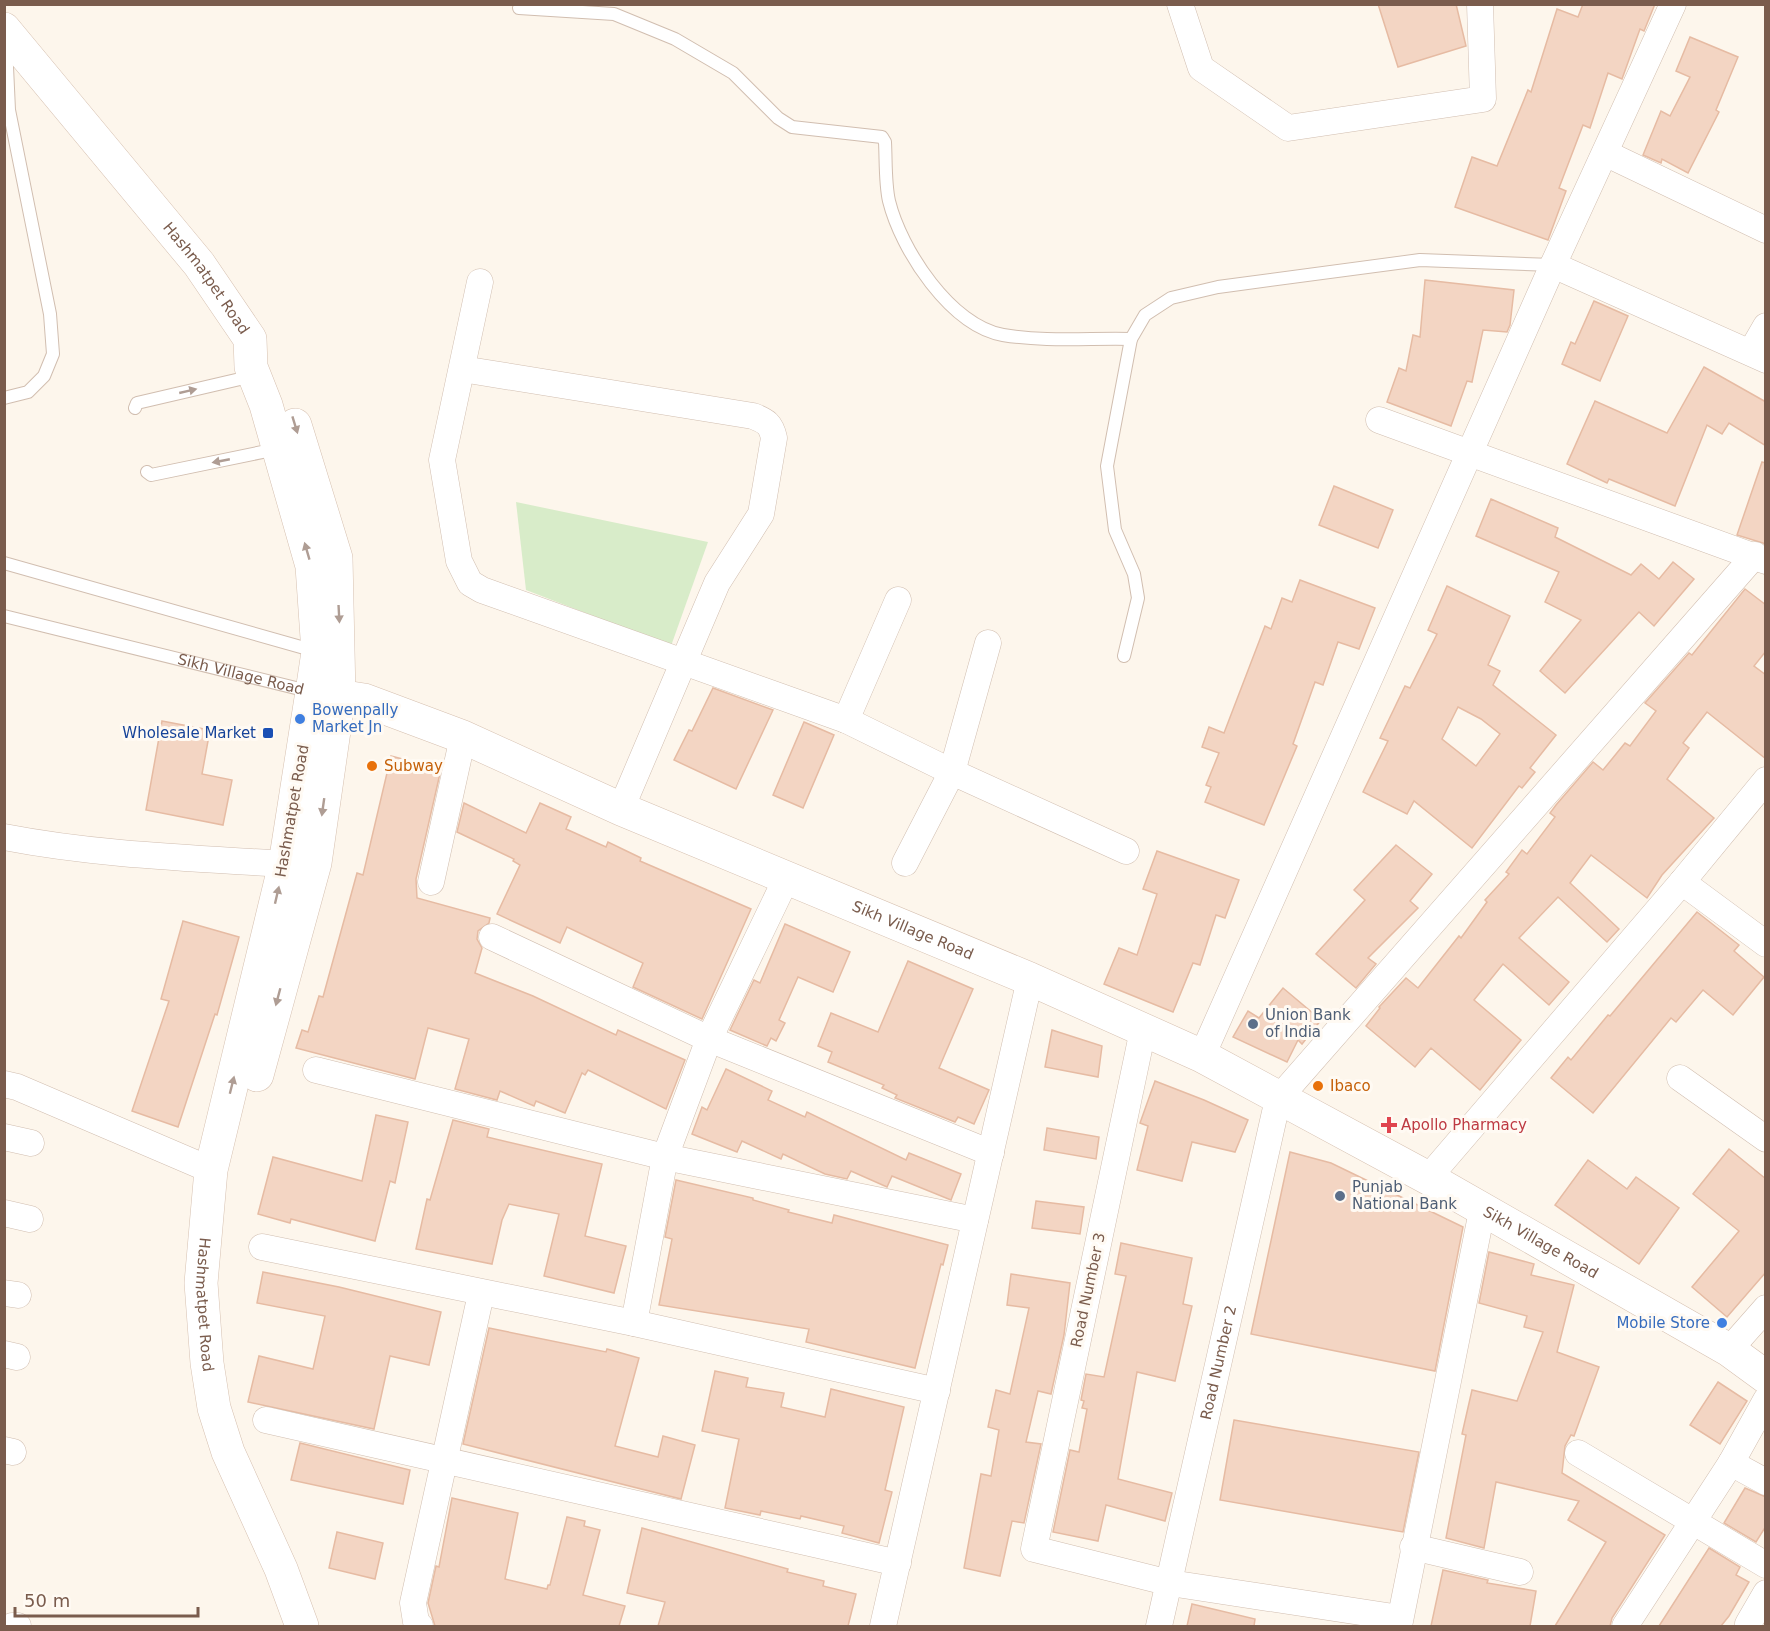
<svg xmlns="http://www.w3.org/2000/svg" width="1770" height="1631" viewBox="0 0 1770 1631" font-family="'DejaVu Sans',sans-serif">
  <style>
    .green { fill: #d8ecc9 }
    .building { fill: #f3d5c3; stroke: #e6bba3; stroke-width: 1.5; fill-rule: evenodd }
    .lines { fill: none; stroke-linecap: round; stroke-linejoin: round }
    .service-casing { stroke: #d1beb0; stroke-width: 14 }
    .minor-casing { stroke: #d1beb0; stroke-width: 27 }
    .secondary-casing { stroke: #d6c0b0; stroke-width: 34 }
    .service { stroke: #fff; stroke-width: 12 }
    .minor { stroke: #fff; stroke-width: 26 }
    .secondary { stroke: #fff; stroke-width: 33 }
    .oneway { fill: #af9d94 }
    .shop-dot { fill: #3f7fe0; stroke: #fffaf3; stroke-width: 2 }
    .transit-dot { fill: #1a4fb4; stroke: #fffaf3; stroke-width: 2 }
    .food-dot { fill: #e8710a; stroke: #fffaf3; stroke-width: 2 }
    .service-dot { fill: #5c6f8a; stroke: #fffaf3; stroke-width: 2 }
    .health-dot { fill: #e0444e; stroke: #fffaf3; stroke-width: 2 }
    .labels { text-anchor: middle; stroke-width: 6; stroke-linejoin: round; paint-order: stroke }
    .street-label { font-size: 15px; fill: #7a5c4d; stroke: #fffaf3 }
    .shop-label { font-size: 15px; fill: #366cbe; stroke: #fffaf3; text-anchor: start }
    .transit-label { font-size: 15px; fill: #164399; stroke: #fffaf3; text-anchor: end }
    .food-label { font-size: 15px; fill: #c56008; stroke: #fffaf3; text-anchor: start }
    .service-label { font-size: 15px; fill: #4e5e75; stroke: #fffaf3; text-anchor: start }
    .health-label { font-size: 15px; fill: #be3a42; stroke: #fffaf3; text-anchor: start }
  </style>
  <rect width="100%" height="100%" fill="#fdf6ec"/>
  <polygon class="green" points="516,502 708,542 671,646 526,590"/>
  <g class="building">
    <polygon points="1378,4 1456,4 1466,46 1398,67"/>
    <polygon points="1583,4 1655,4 1644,31 1640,29 1622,79 1608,73 1590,128 1583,125 1559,188 1566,191 1548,240 1455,207 1472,157 1497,166 1528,90 1531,92 1557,9 1578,17"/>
    <polygon points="1690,37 1738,57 1716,110 1719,112 1688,173 1662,159 1661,163 1643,155 1661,111 1670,116 1690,77 1676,71"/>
    <polygon points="1425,280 1514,290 1510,325 1507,332 1483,330 1472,382 1467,381 1451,426 1387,402 1399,368 1406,371 1413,335 1420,337"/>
    <polygon points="1594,301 1628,316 1600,381 1562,364 1571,342 1575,344"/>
    <polygon points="1704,367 1766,402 1766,446 1729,423 1722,434 1707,425 1675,506 1609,479 1607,483 1567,464 1595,401 1667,433"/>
    <polygon points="1762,462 1766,463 1766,544 1737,535"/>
    <polygon points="1334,486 1393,510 1378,548 1319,525"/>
    <polygon points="1491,499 1558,528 1555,537 1631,575 1641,564 1659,579 1673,562 1694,579 1654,626 1639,612 1565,693 1540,671 1581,620 1545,602 1559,572 1476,536"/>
    <polygon points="1300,580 1375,608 1359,649 1338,642 1323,685 1315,682 1293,744 1297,746 1264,825 1205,802 1211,787 1206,785 1219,753 1202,747 1209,727 1224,733 1265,626 1271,629 1282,598 1292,602"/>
    <path d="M 1447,586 L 1510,616 L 1488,665 L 1500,671 L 1493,685 L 1556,735 L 1530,768 L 1535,772 L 1522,788 L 1519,786 L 1472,848 L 1414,801 L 1407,814 L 1363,792 L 1388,741 L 1380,738 L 1405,686 L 1410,688 L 1437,634 L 1428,630 ZM 1458,707 L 1481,719 L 1500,734 L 1476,766 L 1442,739 Z"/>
    <polygon points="1745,589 1766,605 1766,651 1754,666 1766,675 1766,759 1707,712 1683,743 1689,748 1667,779 1714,818 1662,875 1647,898 1591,855 1570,883 1619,929 1607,942 1558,897 1519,938 1569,982 1549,1005 1503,964 1474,1000 1521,1040 1480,1090 1431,1048 1415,1067 1366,1026 1380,1008 1379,1007 1406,978 1418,988 1459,936 1461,938 1487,902 1485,900 1509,874 1506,872 1522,850 1527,854 1555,817 1550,813 1556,805 1593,762 1603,770 1625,743 1630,746 1656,711 1645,703 1689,653 1692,655"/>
    <polygon points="713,688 773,710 736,789 674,760 689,730 692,731"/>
    <polygon points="162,721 210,730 202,774 232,780 223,825 146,810"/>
    <polygon points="804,722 834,735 803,808 773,795"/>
    <polygon points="391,756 441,769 416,879 417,898 490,918 489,923 478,931 477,939 482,948 475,973 533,996 616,1035 618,1030 685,1060 666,1109 588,1070 585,1075 582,1073 565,1113 536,1101 534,1106 500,1091 497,1100 455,1089 469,1039 428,1028 415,1079 296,1048 302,1030 308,1032 319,996 323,997 357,873 363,875"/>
    <polygon points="464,803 526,833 540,803 571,817 566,829 606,847 608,842 641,858 640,861 751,909 702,1019 633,987 643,963 567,927 560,943 497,914 520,865 513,861 514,859 457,832"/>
    <polygon points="1396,845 1432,874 1410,901 1418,908 1368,958 1376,964 1356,988 1316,954 1365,900 1354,890"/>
    <polygon points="1157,851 1239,880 1225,918 1216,915 1200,965 1193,963 1173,1012 1104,984 1119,948 1137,955 1157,894 1143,889"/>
    <polygon points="1697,912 1739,945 1734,951 1764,977 1733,1015 1703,990 1676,1022 1671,1018 1593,1113 1551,1078 1568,1057 1571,1060 1608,1015 1610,1016"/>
    <polygon points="183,921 239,937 217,1015 215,1014 178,1127 132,1111 169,1001 161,999"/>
    <polygon points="785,924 850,952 833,992 798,977 779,1020 785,1023 776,1041 771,1038 767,1046 730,1030 754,980 760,983"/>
    <polygon points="908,961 973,989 939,1068 989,1090 974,1124 958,1117 955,1122 895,1098 897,1095 882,1088 884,1085 828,1062 832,1052 818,1046 831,1013 878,1032"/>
    <polygon points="1283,988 1321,1020 1302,1044 1298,1040 1287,1062 1233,1037 1248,1011 1259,1018"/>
    <polygon points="1052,1030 1102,1046 1098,1077 1045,1067"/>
    <polygon points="726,1069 772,1091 768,1100 805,1117 807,1112 906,1160 909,1153 961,1174 951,1200 892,1176 887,1187 851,1171 847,1179 825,1174 783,1154 781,1159 742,1141 737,1152 692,1134 702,1107 707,1110"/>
    <polygon points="1155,1081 1204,1100 1248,1120 1235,1152 1192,1142 1182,1181 1137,1170 1148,1126 1140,1123"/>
    <polygon points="376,1115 408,1122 395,1183 390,1181 375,1241 291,1219 290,1223 258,1214 273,1157 362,1181"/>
    <polygon points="453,1120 489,1129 487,1137 602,1164 585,1236 626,1246 614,1293 544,1276 559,1214 509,1204 502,1220 492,1264 416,1249 427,1199 430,1200"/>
    <polygon points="1047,1128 1099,1137 1096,1159 1044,1150"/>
    <polygon points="1729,1149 1766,1179 1766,1272 1727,1317 1692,1287 1739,1231 1693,1194"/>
    <polygon points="1290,1152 1331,1163 1463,1227 1435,1371 1251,1334"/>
    <polygon points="1588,1160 1627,1189 1636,1177 1679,1208 1639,1264 1555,1205"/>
    <polygon points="676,1180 753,1198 753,1200 789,1210 788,1212 832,1223 834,1215 948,1245 943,1265 941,1264 915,1368 806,1342 809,1329 659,1305 672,1239 665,1237"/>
    <polygon points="1036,1201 1084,1207 1080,1234 1032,1228"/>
    <polygon points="1121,1243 1192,1258 1183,1304 1192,1306 1175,1381 1137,1372 1118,1479 1172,1493 1165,1521 1106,1505 1098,1541 1053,1532 1070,1450 1079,1452 1087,1409 1082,1408 1084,1401 1081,1400 1086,1374 1104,1377 1126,1276 1115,1274"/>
    <polygon points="1489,1252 1534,1264 1531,1275 1574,1285 1557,1352 1599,1367 1574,1436 1571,1435 1565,1446 1562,1473 1665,1535 1612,1618 1610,1626 1555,1626 1606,1542 1568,1520 1579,1501 1496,1482 1484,1548 1446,1538 1466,1435 1462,1434 1472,1390 1517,1401 1543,1332 1524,1327 1527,1316 1479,1303"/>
    <polygon points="263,1272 339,1287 441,1312 429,1365 390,1356 374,1429 248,1402 259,1356 313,1369 325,1316 257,1303"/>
    <polygon points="1011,1274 1070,1283 1064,1335 1051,1394 1038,1391 1026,1442 1041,1444 1024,1523 1012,1521 1000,1576 964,1568 981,1474 991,1476 999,1430 988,1427 996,1390 1010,1394 1029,1308 1007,1305"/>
    <polygon points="489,1328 606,1352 607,1349 639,1358 615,1446 658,1457 663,1436 695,1445 681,1499 463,1444"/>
    <polygon points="715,1371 748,1378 746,1387 784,1393 781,1407 825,1417 831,1389 904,1407 885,1490 892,1492 879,1543 842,1533 844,1526 801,1516 800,1519 761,1511 760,1515 725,1508 739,1439 702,1431"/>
    <polygon points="1718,1382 1747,1401 1720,1444 1690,1425"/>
    <polygon points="1234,1420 1419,1452 1403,1532 1220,1500"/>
    <polygon points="300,1443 410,1470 403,1504 291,1480"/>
    <polygon points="1745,1488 1766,1497 1766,1526 1756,1542 1724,1523"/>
    <polygon points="452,1498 518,1513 505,1579 547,1589 548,1585 550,1585 567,1517 585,1521 584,1526 600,1530 583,1595 625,1606 619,1626 435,1626 428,1603 436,1566 439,1567"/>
    <polygon points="642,1528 788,1569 787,1572 824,1581 823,1586 856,1594 848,1626 658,1626 665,1602 627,1593"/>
    <polygon points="337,1532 383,1543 375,1579 329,1568"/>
    <polygon points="1709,1548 1740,1567 1736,1575 1749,1582 1729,1616 1721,1626 1659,1626"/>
    <polygon points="1443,1570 1488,1580 1487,1583 1536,1591 1530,1626 1431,1626"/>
    <polygon points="1192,1604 1255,1619 1254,1626 1187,1626"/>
  </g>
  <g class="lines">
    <g class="service-casing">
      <g id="service">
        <path d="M 519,8 L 614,14 L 675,39 L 733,73 L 778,118 L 792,127 L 882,137 L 885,142 C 886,161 885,183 889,201 C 901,250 951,326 1003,335 C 1045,342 1089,338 1131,339"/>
        <polyline points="4,398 28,392 44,376 53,354 50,314 9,110 6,45"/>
        <polyline points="135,408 137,403 253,376"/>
        <polyline points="147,472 151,475 277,449"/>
        <polyline points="4,563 315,651"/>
        <path id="s1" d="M 4,616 L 312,692"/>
        <polyline points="1124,656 1138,598 1134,574 1115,530 1107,466 1131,339 1145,315 1171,298 1218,287 1420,260 1553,265"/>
      </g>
    </g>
    <g class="minor-casing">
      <g id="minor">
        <polyline points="1180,4 1201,68 1288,128 1483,99 1480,4"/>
        <polyline points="1605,153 1766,230"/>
        <polyline points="1553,265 1766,360"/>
        <polyline points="480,282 442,460 459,561 470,583 482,590 846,720 952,772 1126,851"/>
        <polyline points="1751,352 1766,326"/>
        <path d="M 462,369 L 753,416 C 766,421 771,424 774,438 L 761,514 L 717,583 L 621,809"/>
        <polyline points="1379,420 1766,561"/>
        <polyline points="846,720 898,600"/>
        <path d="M 4,837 C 97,855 191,858 285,864"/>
        <polyline points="905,863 952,772 988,643"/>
        <polyline points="431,882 463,737"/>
        <polyline points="1682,882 1766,944"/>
        <polyline points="492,937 709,1039 991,1153"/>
        <polyline points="1143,1030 1034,1549 1170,1583 1400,1618"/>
        <polyline points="1202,1056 1553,265 1673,4"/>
        <polyline points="316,1070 665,1157 975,1220"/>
        <polyline points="1680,1078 1766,1139"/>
        <polyline points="4,1084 17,1087 211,1170"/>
        <polyline points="4,1137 31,1143"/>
        <polyline points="1428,1178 1682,882 1766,780"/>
        <polyline points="4,1213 30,1219"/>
        <polyline points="262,1247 634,1323 937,1391"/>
        <polyline points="4,1293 18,1295"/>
        <polyline points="634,1323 665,1157 709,1039 787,877"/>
        <polyline points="1729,1350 1766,1308"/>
        <polyline points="4,1354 17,1357"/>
        <polyline points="266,1420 898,1563"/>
        <polyline points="4,1450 13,1452"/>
        <polyline points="1578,1453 1766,1565"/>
        <polyline points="1731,1463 1766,1482"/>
        <polyline points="1413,1547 1520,1572"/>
        <polyline points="1748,1624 1766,1593"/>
        <polyline points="12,1626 18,1626"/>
        <polyline points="420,1626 416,1622 413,1603 481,1294"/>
        <polyline points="883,1626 1030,979"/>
        <path id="s2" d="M 1159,1626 L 1278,1099 L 1755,555"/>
        <polyline points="1399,1626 1482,1211"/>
        <polyline points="1625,1626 1731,1463 1766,1400"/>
      </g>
    </g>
    <g class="secondary-casing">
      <g id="secondary">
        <path id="s3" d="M 4,29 L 199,264 L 250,339 L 251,367 L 266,405 L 312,566 L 318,652 L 312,692 L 285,864 L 211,1170 L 201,1283 L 207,1363 L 214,1408 L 228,1452 L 281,1569 L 302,1626"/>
        <path id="s4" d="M 312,692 L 364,700 L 463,737 L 621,809 L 1030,979 L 1202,1056 L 1428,1178 L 1729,1350 L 1766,1377"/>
        <polyline points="257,1075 315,863 339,696 336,558 295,425"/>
      </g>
    </g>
    <use href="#service" class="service"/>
    <use href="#minor" class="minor"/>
    <use href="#secondary" class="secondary"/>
  </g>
  <defs><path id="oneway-solid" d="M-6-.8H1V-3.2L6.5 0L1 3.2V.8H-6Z" transform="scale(1.5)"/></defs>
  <g class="oneway">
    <use href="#oneway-solid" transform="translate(188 391) rotate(-13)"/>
    <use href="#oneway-solid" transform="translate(295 425) rotate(73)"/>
    <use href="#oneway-solid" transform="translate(221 461) rotate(169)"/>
    <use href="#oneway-solid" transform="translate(307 551) rotate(-106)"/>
    <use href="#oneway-solid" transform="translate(339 614) rotate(87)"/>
    <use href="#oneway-solid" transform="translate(323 807) rotate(98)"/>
    <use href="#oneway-solid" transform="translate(277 895) rotate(-77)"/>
    <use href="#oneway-solid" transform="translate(278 997) rotate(105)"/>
    <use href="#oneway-solid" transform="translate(232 1085) rotate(-76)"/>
  </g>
  <g class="shop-dot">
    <circle cx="300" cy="719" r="6"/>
    <circle cx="1722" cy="1323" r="6"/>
  </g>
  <rect class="transit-dot" x="262" y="727" width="12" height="12" rx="3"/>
  <g class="food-dot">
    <circle cx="372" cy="766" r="6"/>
    <circle cx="1318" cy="1086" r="6"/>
  </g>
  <g class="service-dot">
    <circle cx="1253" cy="1024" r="6"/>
    <circle cx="1340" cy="1196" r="6"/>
  </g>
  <path class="health-dot" d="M1386 1116h6v6h6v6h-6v6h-6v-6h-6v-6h6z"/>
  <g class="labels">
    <g class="street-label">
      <text dy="5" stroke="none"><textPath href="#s3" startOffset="321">Hashmatpet Road</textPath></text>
      <text dy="5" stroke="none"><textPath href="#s1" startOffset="244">Sikh Village Road</textPath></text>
      <text transform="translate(292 811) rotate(-80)" y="5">Hashmatpet Road</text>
      <text dy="5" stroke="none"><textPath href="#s4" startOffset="648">Sikh Village Road</textPath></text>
      <text dy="5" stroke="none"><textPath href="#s4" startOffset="1350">Sikh Village Road</textPath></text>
      <text transform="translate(1088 1290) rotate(-78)" y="5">Road Number 3</text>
      <text dy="5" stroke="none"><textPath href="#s3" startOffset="1383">Hashmatpet Road</textPath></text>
      <text dy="5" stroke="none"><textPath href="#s2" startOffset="270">Road Number 2</textPath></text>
    </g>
    <g class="shop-label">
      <text x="312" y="715">Bowenpally<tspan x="312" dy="17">Market Jn</tspan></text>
      <text x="1710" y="1328" text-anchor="end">Mobile Store</text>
    </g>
    <g class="transit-label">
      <text x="256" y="738">Wholesale Market</text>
    </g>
    <g class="food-label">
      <text x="384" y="771">Subway</text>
      <text x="1330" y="1091">Ibaco</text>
    </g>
    <g class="service-label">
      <text x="1265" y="1020">Union Bank<tspan x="1265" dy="17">of India</tspan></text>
      <text x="1352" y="1192">Punjab<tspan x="1352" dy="17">National Bank</tspan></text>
    </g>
    <g class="health-label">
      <text x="1401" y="1130">Apollo Pharmacy</text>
    </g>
  </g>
  <rect width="1770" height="1631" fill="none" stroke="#7a5c4d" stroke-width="12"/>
  <path d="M15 1607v9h183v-9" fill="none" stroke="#7a5c4d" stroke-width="3"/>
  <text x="24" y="1607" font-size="18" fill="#7a5c4d" stroke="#fffaf3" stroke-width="4.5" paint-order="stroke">50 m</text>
</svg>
